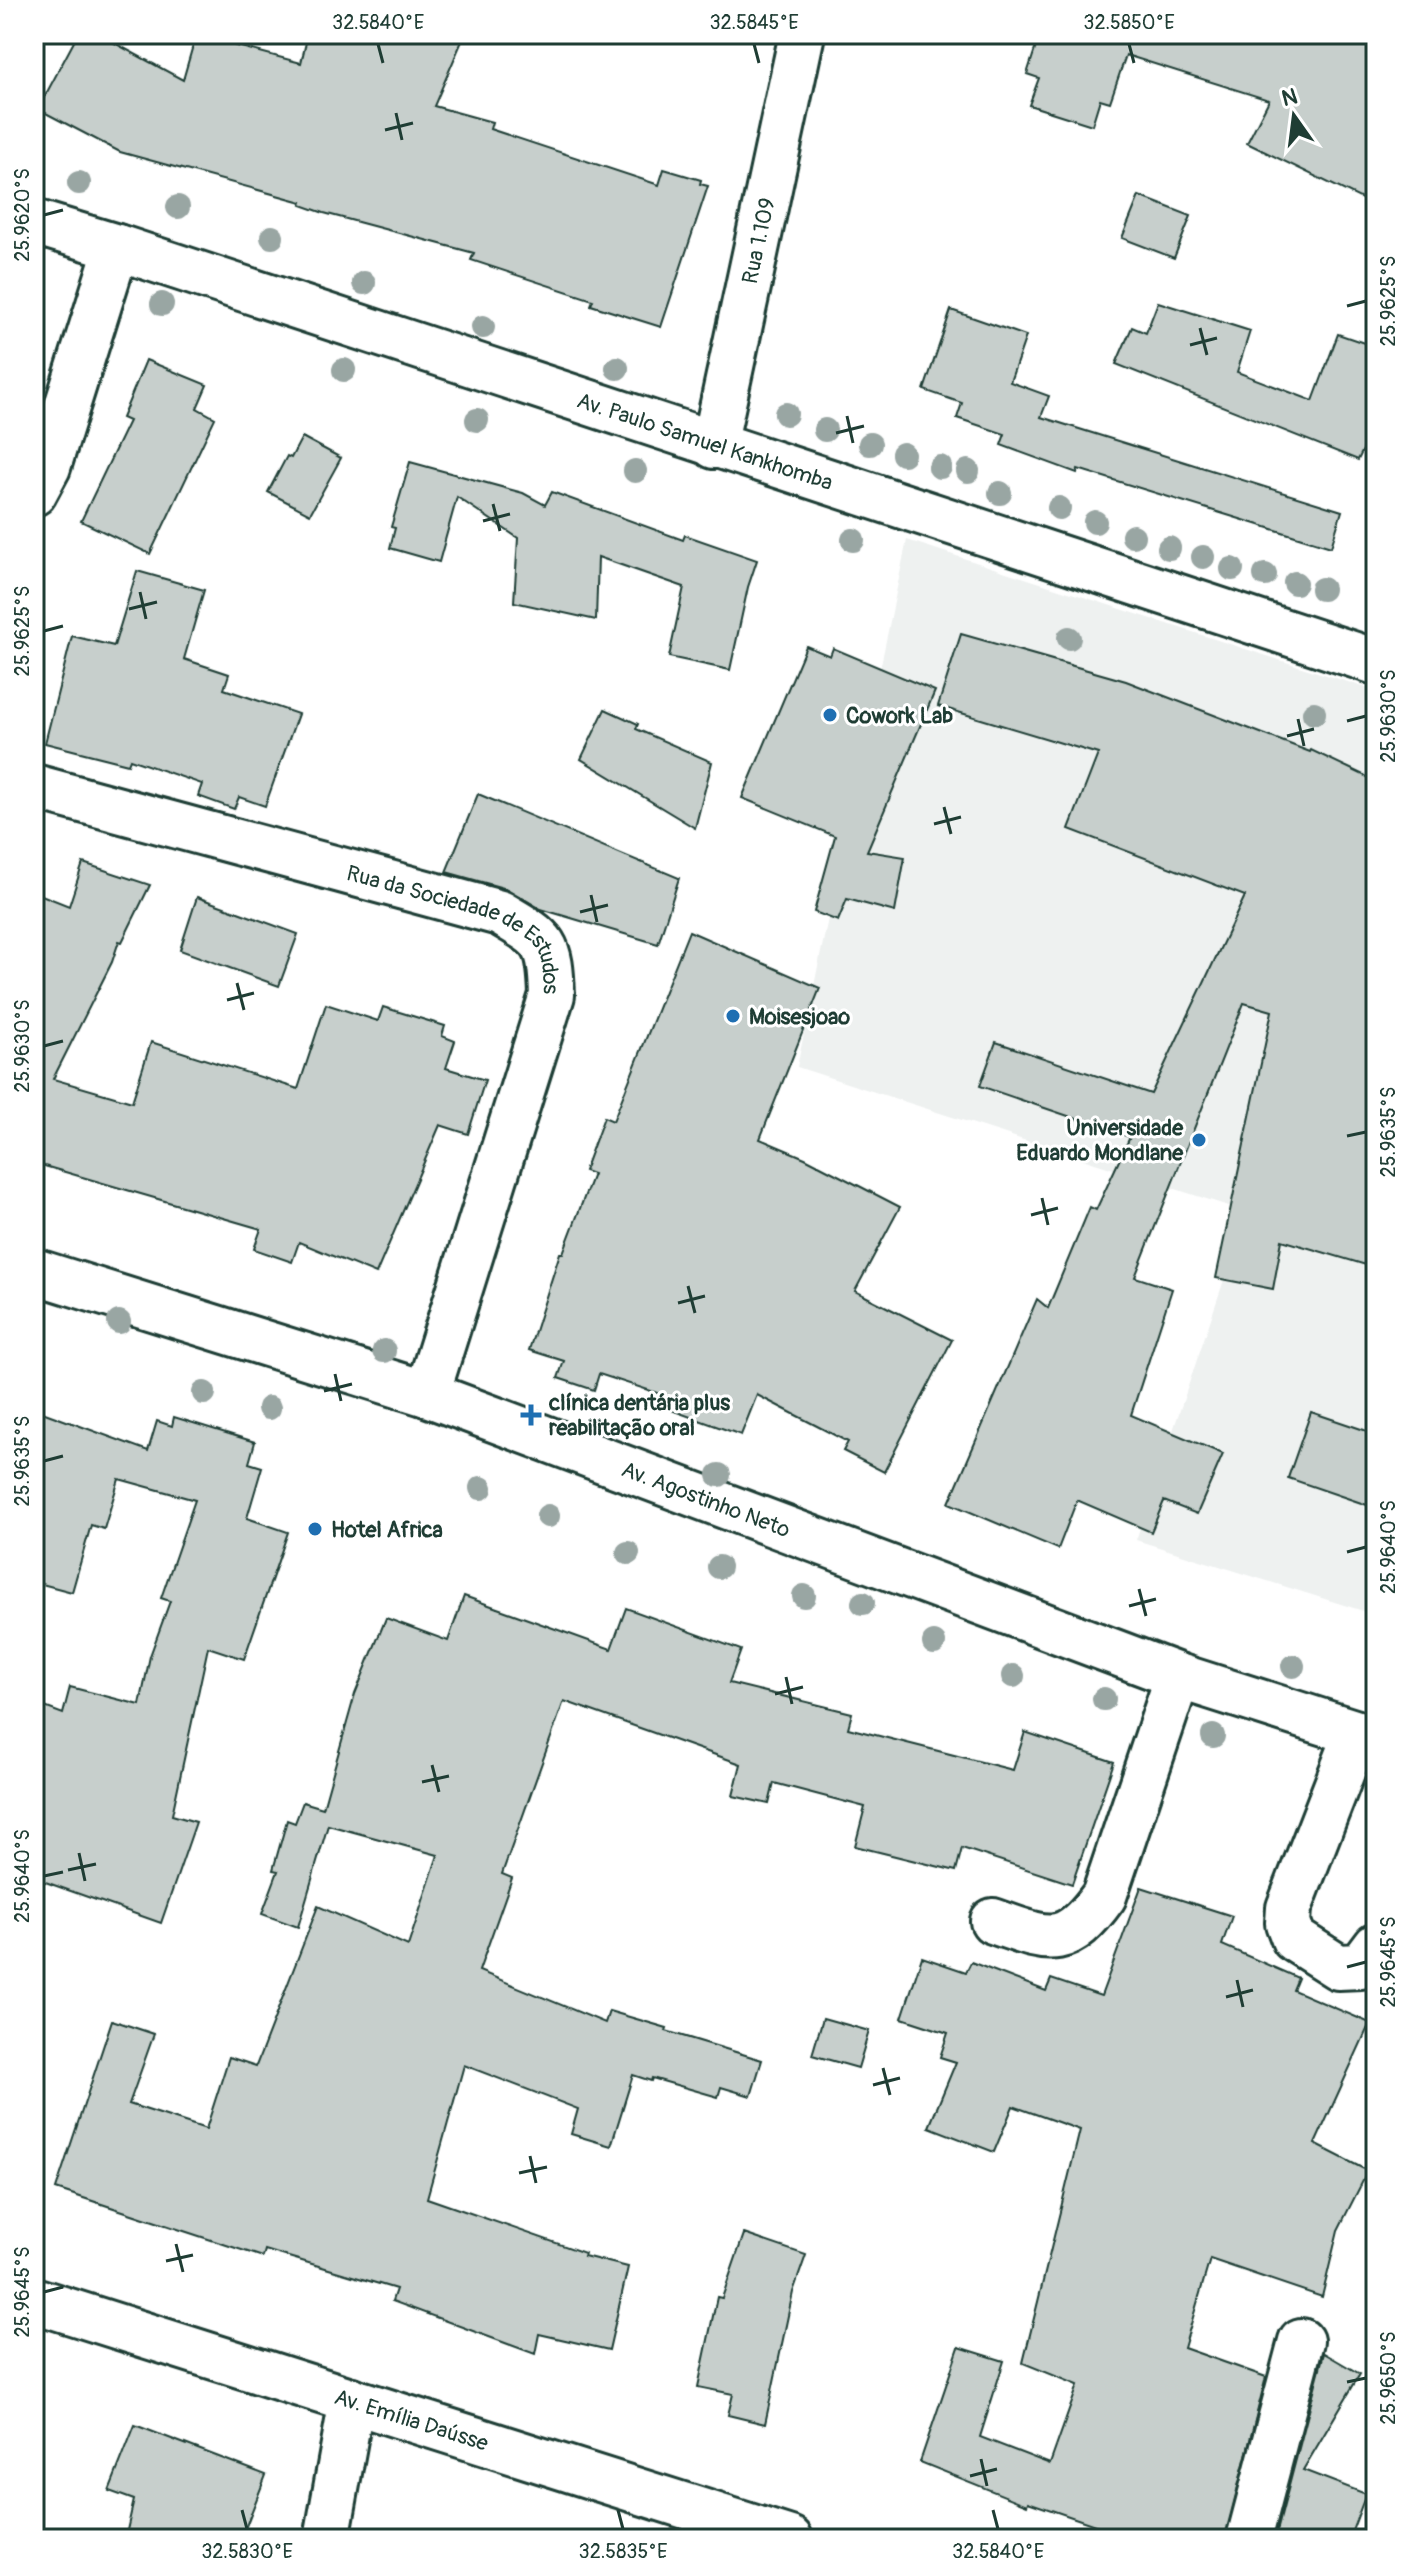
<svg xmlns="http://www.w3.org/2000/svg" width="1410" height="2573" viewBox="0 0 1410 2573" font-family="Pangolin,sans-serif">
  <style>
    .built { fill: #eef1f0 }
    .building { fill: #c7cfcc; stroke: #1f3d34; stroke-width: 2 }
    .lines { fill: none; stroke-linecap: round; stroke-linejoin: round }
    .minor-casing { stroke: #1f3d34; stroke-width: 50 }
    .minor { stroke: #fff; stroke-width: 44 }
    .tree { fill: #99a6a3 }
    .ticks { fill: none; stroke: #1f3d34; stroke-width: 3 }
    .poi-dot { fill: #1f6fb2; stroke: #fff; stroke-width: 3 }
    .labels { text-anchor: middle; stroke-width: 6; stroke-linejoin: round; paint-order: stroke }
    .street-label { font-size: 22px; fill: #1f3d34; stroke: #fff }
    .poi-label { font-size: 22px; font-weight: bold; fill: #1f3d34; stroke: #fff; text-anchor: start }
    .neatline { fill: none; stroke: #1f3d34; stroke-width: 3 }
    .ticks-label { font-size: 20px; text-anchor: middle; fill: #1f3d34 }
  </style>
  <rect width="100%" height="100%" fill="#fff"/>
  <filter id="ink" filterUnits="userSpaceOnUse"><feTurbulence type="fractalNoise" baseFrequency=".0125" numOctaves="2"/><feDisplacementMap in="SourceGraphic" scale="16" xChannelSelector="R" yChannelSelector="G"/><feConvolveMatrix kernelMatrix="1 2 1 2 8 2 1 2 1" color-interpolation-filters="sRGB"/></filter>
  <g filter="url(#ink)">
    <polygon class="built" points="907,540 1376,691 1376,1615 1136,1540 1247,1212 797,1067"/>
    <g class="building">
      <polygon points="78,34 98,34 183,80 196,35 301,63 308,34 465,34 434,106 492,122 490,129 659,185 664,169 701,180 700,184 708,186 661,327 591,305 593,300 471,260 474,253 324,213 301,205 302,202 120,152 38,109"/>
      <polygon points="1040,34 1345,34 1376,50 1376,206 1247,143 1269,100 1126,55 1110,102 1100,99 1092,125 1029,105 1039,78 1027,74"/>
      <polygon points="1139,196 1191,216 1174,258 1122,238"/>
      <polygon points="1158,302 1250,331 1237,372 1313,401 1338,334 1376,347 1376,424 1358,460 1116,364 1132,327 1146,333"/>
      <polygon points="951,310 1026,336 1010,382 1049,396 1041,417 1342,511 1331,547 1078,469 1077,473 1001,445 1005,434 957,418 962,403 924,390"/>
      <polygon points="146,360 207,385 197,408 215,418 150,554 81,521 129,421 122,418"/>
      <polygon points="302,437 341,458 310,514 268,492 287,456 291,458"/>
      <polygon points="410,462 523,493 545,505 552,492 683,540 685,535 757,560 748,587 730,670 669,657 684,587 598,557 596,620 514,602 518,538 457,497 439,562 390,548 395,528 391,527"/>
      <polygon points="137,571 204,590 184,659 229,674 224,689 298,714 265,806 239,797 234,809 198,796 202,784 130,759 128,764 45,743 72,636 114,646"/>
      <polygon points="961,634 1126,681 1310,752 1311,750 1376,781 1376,1268 1282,1240 1273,1289 1216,1278 1272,1011 1244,1003 1135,1277 1172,1289 1131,1415 1223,1454 1197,1514 1164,1501 1151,1532 1077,1500 1058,1549 949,1503 1037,1299 1048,1308 1090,1207 1096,1210 1130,1137 980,1086 996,1042 1151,1094 1245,896 1069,829 1098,754 938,706"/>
      <polygon points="806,646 830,656 833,648 935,691 867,851 905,857 895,912 847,899 838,921 814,912 835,836 742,798"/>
      <polygon points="605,709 638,724 636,729 712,762 695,828 581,759"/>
      <polygon points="478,794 679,878 658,944 541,909 507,889 446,872"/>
      <polygon points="83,863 150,885 122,942 119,941 112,962 53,1079 132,1102 151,1042 298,1089 326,1004 378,1021 383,1007 445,1026 442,1036 455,1041 446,1068 485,1080 468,1134 440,1125 376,1274 299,1242 292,1262 254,1249 261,1229 34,1163 34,892 69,906"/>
      <polygon points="197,897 298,934 279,986 180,950"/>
      <polygon points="689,931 820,988 760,1139 805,1158 900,1207 855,1291 952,1340 884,1472 843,1451 848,1442 757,1395 741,1435 671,1410 676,1399 599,1374 594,1390 558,1378 564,1361 529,1350 560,1253 563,1253 593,1174 584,1171 604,1117 613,1121"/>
      <polygon points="34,1409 148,1451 157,1421 172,1426 174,1417 255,1442 249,1463 262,1467 247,1518 288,1532 244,1659 208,1647 172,1815 196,1822 161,1923 34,1878 34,1703 63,1714 70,1687 140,1705 150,1656 170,1601 161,1598 195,1500 119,1479 104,1529 91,1525 72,1592 34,1582"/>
      <polygon points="1311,1412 1376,1434 1376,1508 1288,1478"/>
      <polygon points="464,1596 611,1649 626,1608 741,1650 729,1683 852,1713 848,1728 1013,1770 1025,1732 1114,1762 1072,1884 962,1848 956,1871 855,1846 865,1807 774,1783 769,1804 733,1796 741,1764 564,1701 502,1874 512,1878 479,1971 605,2023 609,2011 667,2028 666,2031 762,2060 751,2096 721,2087 718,2097 652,2078 651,2081 633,2075 611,2146 571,2134 578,2109 464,2065 427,2198 585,2253 584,2256 628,2267 609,2350 539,2334 535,2354 392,2301 396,2289 265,2250 263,2257 56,2189 112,2020 154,2034 129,2104 206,2129 229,2057 256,2066 318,1906 408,1946 438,1855 328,1825 298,1927 262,1914 278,1871 273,1870 287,1820 295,1823 303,1802 323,1808 355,1694 386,1618 448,1641"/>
      <polygon points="1141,1887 1232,1916 1222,1945 1298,1978 1293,1990 1370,2023 1315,2144 1368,2171 1338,2230 1322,2297 1210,2259 1184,2348 1266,2377 1225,2539 1136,2539 1028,2502 1027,2505 920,2462 959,2347 1004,2361 980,2437 1050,2464 1078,2385 1023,2363 1080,2130 1013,2106 994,2152 929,2127 956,2062 940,2057 948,2033 902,2018 922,1957 966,1972 971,1962 1046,1991 1051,1979 1101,1996"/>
      <polygon points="823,2018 869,2031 858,2068 812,2055"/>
      <polygon points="744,2234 806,2255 793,2292 765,2424 728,2415 733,2394 698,2387 717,2297 722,2298"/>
      <polygon points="1324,2353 1360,2374 1303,2470 1366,2494 1349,2539 1275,2539"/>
      <polygon points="135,2425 266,2475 241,2539 125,2539 134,2500 109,2491"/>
    </g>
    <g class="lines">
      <g class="minor-casing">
        <g id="minor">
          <path id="s1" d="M 34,222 L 117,247 L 1376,662"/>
          <path id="s2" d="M 714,446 L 802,34"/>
          <polyline points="34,493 48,467 117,247"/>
          <path id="s3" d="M 34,787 L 500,913 C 546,940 550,941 552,995 L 427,1394"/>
          <path id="s4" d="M 34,1271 L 427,1394 L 1178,1676 L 1376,1739"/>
          <polyline points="1357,1733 1289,1908 1288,1923 1294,1939 1338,1967 1361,1966 1376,1946"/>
          <path d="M 993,1921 C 1050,1941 1065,1950 1104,1896 L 1178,1676"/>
          <path id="s5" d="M 34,2300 L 790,2539"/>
          <polyline points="327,2539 352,2400"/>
          <polyline points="1249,2539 1301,2341"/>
        </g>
      </g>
      <use href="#minor" class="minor"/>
    </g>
    <g class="tree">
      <circle cx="79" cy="183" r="12"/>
      <circle cx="178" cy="207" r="12"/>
      <circle cx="272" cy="237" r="12"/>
      <circle cx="364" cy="283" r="12"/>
      <circle cx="162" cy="304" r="12"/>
      <circle cx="483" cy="327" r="12"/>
      <circle cx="617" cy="368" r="12"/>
      <circle cx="344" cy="370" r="12"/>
      <circle cx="786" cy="414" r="12"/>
      <circle cx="477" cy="420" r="12"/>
      <circle cx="825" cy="430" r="12"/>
      <circle cx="870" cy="444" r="12"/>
      <circle cx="903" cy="454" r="12"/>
      <circle cx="940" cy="467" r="12"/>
      <circle cx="635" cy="471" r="12"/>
      <circle cx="968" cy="471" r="12"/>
      <circle cx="1000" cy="493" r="12"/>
      <circle cx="1059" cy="508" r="12"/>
      <circle cx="1095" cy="522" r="12"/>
      <circle cx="1133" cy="536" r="12"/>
      <circle cx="853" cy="540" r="12"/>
      <circle cx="1169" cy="548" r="12"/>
      <circle cx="1203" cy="557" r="12"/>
      <circle cx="1232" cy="569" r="12"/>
      <circle cx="1265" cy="575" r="12"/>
      <circle cx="1295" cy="583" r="12"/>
      <circle cx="1322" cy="589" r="12"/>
      <circle cx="1069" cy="638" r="12"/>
      <circle cx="1314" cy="713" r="12"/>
      <circle cx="119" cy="1322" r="12"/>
      <circle cx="384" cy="1351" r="12"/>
      <circle cx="204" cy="1393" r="12"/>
      <circle cx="269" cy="1408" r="12"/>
      <circle cx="719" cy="1475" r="12"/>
      <circle cx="481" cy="1488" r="12"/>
      <circle cx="548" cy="1516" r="12"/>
      <circle cx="628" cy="1553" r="12"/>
      <circle cx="719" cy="1567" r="12"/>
      <circle cx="804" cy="1596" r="12"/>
      <circle cx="863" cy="1603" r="12"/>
      <circle cx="934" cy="1643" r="12"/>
      <circle cx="1293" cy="1666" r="12"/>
      <circle cx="1013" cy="1676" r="12"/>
      <circle cx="1104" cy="1699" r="12"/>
      <circle cx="1213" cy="1736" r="12"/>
    </g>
  </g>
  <path class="ticks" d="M 378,44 L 383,63M 754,44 L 759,63M 1129,44 L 1134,63M 396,113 L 402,140M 385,130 L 413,123M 44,215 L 63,210M 1347,306 L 1366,301M 1200,328 L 1207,355M 1190,345 L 1217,338M 847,416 L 853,443M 836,433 L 864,426M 493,504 L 500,531M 483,521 L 510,514M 140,592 L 146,619M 129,609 L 157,602M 44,631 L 63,626M 1298,719 L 1304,746M 1347,721 L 1366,716M 1287,736 L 1314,729M 944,807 L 951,834M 934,824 L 961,817M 591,895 L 597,922M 580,912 L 608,905M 237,983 L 244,1010M 227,1000 L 254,993M 44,1046 L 63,1041M 1347,1136 L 1366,1132M 1042,1198 L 1048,1225M 1031,1215 L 1058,1208M 688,1286 L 695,1313M 678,1303 L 705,1296M 335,1374 L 341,1401M 324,1391 L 352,1384M 44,1461 L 63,1456M 1347,1552 L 1366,1547M 1139,1589 L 1146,1616M 1129,1606 L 1156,1599M 786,1677 L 792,1704M 775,1694 L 803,1687M 432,1765 L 439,1792M 422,1782 L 449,1776M 79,1853 L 85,1881M 68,1870 L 96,1864M 44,1876 L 63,1872M 1347,1967 L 1366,1962M 1237,1980 L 1243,2007M 1226,1997 L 1253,1990M 883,2068 L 890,2095M 873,2085 L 900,2078M 530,2156 L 536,2183M 519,2173 L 547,2167M 176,2244 L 183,2272M 166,2261 L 193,2255M 44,2292 L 63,2287M 1347,2382 L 1366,2378M 981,2459 L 987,2486M 970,2476 L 997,2469M 242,2510 L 247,2529M 618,2510 L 623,2529M 993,2510 L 998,2529"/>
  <g class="poi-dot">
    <circle cx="830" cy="715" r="8"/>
    <circle cx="733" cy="1016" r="8"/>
    <circle cx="1199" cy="1140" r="8"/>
    <path d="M527 1403h8v8h8v8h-8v8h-8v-8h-8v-8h8z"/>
    <circle cx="315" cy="1529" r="8"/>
  </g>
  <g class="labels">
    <g class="street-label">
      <text dy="8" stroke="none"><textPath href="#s2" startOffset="210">Rua 1.109</textPath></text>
      <text dy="8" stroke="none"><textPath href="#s1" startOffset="706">Av. Paulo Samuel Kankhomba</textPath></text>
      <text dy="8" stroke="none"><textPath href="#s3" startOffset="456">Rua da Sociedade de Estudos</textPath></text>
      <text dy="8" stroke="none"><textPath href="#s4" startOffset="710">Av. Agostinho Neto</textPath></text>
      <text dy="8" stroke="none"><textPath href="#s5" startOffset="396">Av. Emília Daússe</textPath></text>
    </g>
    <g class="poi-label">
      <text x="846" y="723">Cowork Lab</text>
      <text x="749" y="1024">Moisesjoao</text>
      <text x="1183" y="1135" text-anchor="end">Universidade<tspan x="1183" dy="25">Eduardo Mondlane</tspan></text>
      <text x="549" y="1410">clínica dentária plus<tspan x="549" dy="25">reabilitação oral</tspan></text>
      <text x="331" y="1537">Hotel Africa</text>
    </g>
  </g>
  <rect width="1410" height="2573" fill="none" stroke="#fff" stroke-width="88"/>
  <g transform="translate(1294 116) rotate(346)" stroke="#ffffff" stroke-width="6" paint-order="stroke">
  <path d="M0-6L14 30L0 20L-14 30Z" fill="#1f3d34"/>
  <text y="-12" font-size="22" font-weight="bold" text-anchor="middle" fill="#1f3d34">N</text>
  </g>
  <rect x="44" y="44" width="1322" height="2485" class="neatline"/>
  <g class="ticks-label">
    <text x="378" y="29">32.5840°E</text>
    <text x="754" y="29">32.5845°E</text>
    <text x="1129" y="29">32.5850°E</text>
    <text transform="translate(22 215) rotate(-90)" y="7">25.9620°S</text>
    <text transform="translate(1388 301) rotate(-90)" y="7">25.9625°S</text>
    <text transform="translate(22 631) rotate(-90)" y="7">25.9625°S</text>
    <text transform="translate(1388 716) rotate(-90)" y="7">25.9630°S</text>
    <text transform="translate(22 1046) rotate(-90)" y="7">25.9630°S</text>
    <text transform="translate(1388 1132) rotate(-90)" y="7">25.9635°S</text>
    <text transform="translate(22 1461) rotate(-90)" y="7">25.9635°S</text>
    <text transform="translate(1388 1547) rotate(-90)" y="7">25.9640°S</text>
    <text transform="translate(22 1876) rotate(-90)" y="7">25.9640°S</text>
    <text transform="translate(1388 1962) rotate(-90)" y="7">25.9645°S</text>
    <text transform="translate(22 2292) rotate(-90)" y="7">25.9645°S</text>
    <text transform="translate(1388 2378) rotate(-90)" y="7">25.9650°S</text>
    <text x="247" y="2558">32.5830°E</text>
    <text x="623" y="2558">32.5835°E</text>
    <text x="998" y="2558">32.5840°E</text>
  </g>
</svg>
